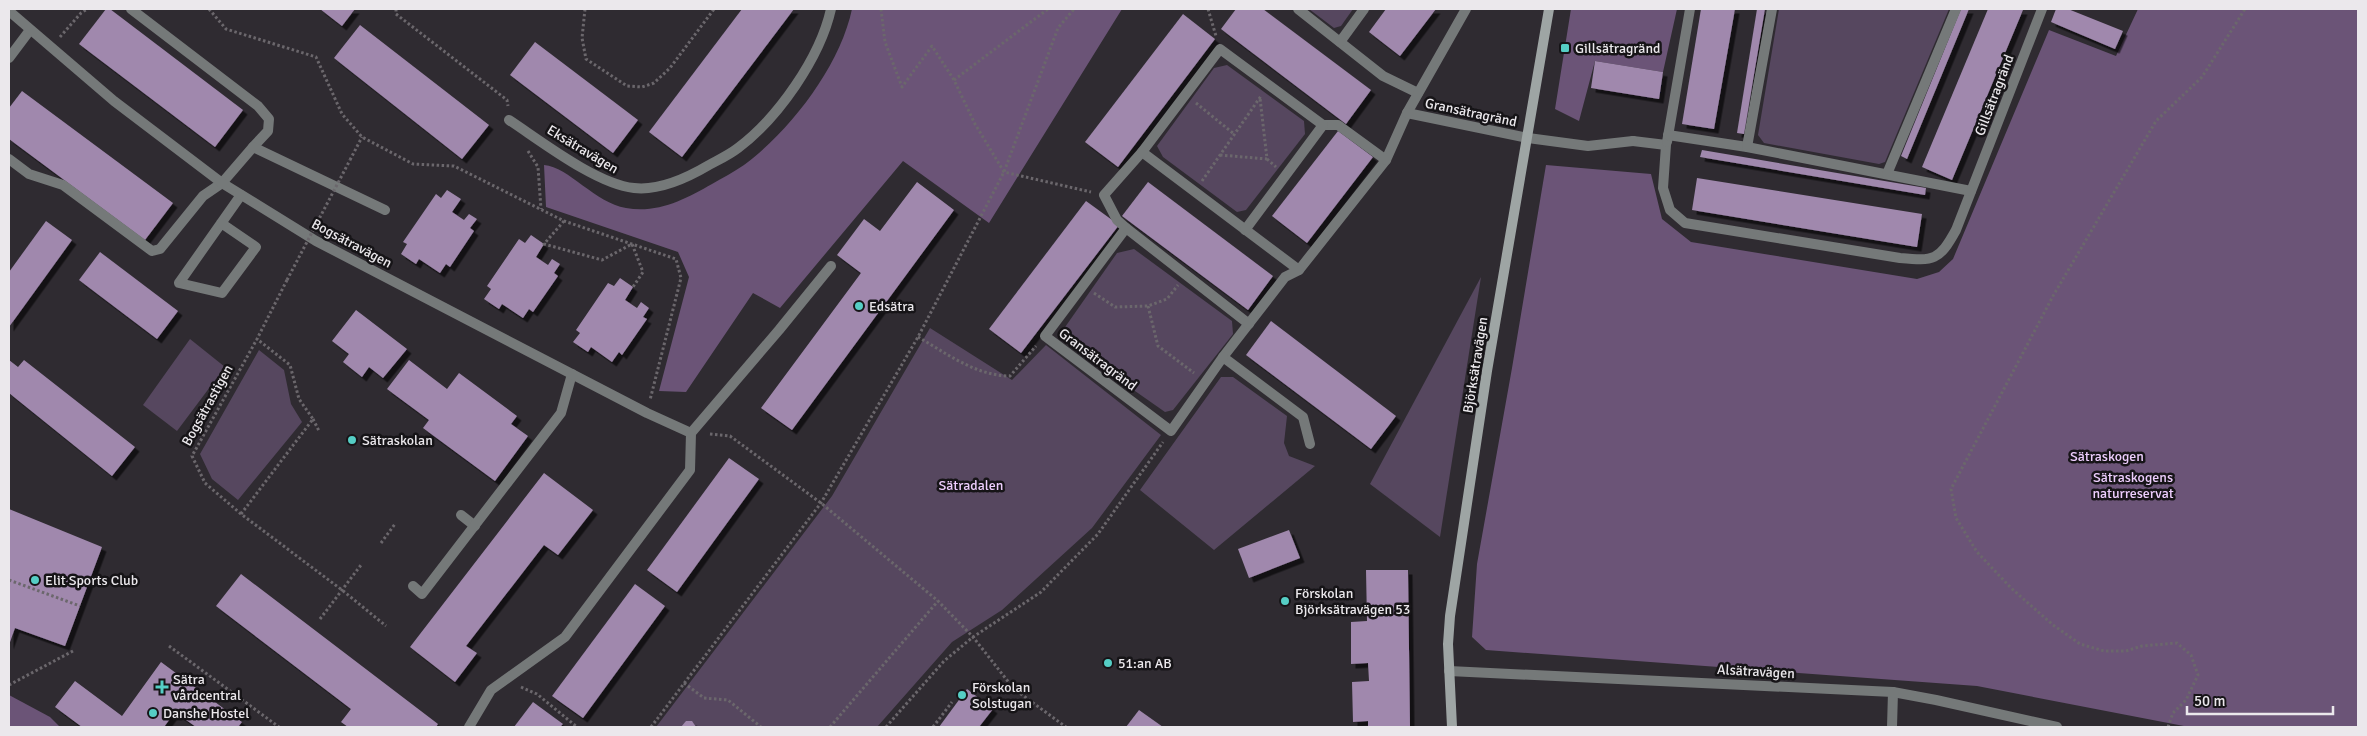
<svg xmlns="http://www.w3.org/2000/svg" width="2367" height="736" viewBox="0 0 2367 736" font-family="Signika,sans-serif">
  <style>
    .green { fill: #56475f }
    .forest { fill: #6b5477 }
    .building { fill: #a088ad; filter: url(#shadow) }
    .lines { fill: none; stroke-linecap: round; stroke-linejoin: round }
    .path { stroke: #6b676c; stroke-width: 3; stroke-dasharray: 2.5 2.5; stroke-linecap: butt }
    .lane { stroke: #757979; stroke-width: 10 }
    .street { stroke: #757979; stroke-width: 10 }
    .secondary { stroke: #9ea5a4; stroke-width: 10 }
    .path-bridge { stroke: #6b676c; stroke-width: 3; stroke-dasharray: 2.5 2.5; stroke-linecap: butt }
    .poi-dot { fill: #55cec5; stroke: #161417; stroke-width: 2 }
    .labels { text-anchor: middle; stroke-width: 5; stroke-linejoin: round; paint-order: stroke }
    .poi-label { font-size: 14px; fill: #ebe8ec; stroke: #161417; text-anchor: start }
    .street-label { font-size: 14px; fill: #ebe8ec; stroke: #161417 }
    .park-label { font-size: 14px; fill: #eecefe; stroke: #161417 }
  </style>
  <defs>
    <filter id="shadow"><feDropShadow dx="4.5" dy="4.5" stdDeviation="0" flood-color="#0009"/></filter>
  </defs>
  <rect width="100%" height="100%" fill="#2f2b31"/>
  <g class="green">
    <polygon points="1309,9 1353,9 1341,26 1334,28"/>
    <polygon points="1779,9 1949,9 1885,162 1879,164 1764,143 1758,135"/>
    <polygon points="1227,65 1304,121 1305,134 1246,210 1237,212 1163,157 1157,146 1214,68"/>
    <polygon points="1134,249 1232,321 1233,334 1173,410 1165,412 1065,342 1063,330 1117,253"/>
    <polygon points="1481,277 1440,537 1370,484"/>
    <polygon points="930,328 1012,380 1046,345 1161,435 1092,528 1002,610 952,642 877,727 656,727 832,496"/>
    <polygon points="190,339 225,367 177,431 143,405"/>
    <polygon points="259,350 284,370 291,404 302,422 238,500 212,479 200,454"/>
    <polygon points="1221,377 1233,377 1287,416 1284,443 1289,456 1315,466 1214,550 1140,490"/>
  </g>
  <g class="forest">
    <path d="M 852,9 L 1122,9 L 989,223 L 903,161 L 780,308 L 753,293 L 686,392 L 659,391 L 689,277 L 678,252 L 546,207 L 544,165 C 569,167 595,203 626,208 C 657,214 686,199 712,184 C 722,178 734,172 744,165 C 791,130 840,66 852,9 Z"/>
    <polygon points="1571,9 1677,9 1663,72 1595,61 1579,121 1555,109"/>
    <polygon points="2138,9 2358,9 2358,727 2189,727 1977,686 1486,650 1472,637 1477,564 1512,368 1546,165 1651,174 1662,219 1691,242 1917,279 1939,272 1953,259 2049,30 2116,56"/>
    <polygon points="9,695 50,717 60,727 9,727"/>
  </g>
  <g class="building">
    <polygon points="106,9 110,9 243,110 215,147 79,44"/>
    <polygon points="320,9 355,9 342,26"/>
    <polygon points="742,9 794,9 682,157 649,132"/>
    <polygon points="1236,9 1263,9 1371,90 1346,124 1221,29"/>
    <polygon points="1386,9 1436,9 1400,56 1369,32"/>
    <polygon points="1701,9 1735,9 1714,129 1682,124"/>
    <polygon points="1757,9 1765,9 1744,134 1737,133"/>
    <polygon points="1961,9 1969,9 1907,159 1901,156"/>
    <polygon points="1988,9 2023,10 1952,180 1922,167"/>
    <polygon points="2056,9 2068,9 2123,31 2115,49 2051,22"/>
    <polygon points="1183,14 1215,39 1118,167 1085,142"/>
    <polygon points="360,25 489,125 462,159 334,58"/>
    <polygon points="535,42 638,120 613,153 510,75"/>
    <polygon points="1595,61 1663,72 1659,99 1591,88"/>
    <polygon points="22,91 173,203 145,240 9,139 9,108"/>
    <polygon points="1338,131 1373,157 1307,243 1272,216"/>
    <polygon points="1702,150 1926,188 1925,195 1700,157"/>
    <polygon points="1697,178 1922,214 1917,247 1692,210"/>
    <polygon points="917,182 954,210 792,430 761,408 861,273 837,255 864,219 880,231"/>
    <polygon points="1148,182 1273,276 1248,310 1122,216"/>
    <polygon points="447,190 461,199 452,212 464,220 469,214 477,219 470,228 474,231 450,267 446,264 440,273 419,259 416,264 401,254 407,244 403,242 436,194 441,198"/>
    <polygon points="1086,201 1119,225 1021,353 989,329"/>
    <polygon points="46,221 72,240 9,327 9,272"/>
    <polygon points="531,235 544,244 536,257 548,265 552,259 560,264 554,273 558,276 533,312 529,309 523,318 502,304 499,309 484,299 491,289 487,286 519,239 525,243"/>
    <polygon points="100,252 178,311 157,339 79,280"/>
    <polygon points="620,278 633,287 625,300 637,308 641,302 649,308 643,317 647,319 622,355 619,352 612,362 591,347 588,352 573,342 580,333 576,330 608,283 614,286"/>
    <polygon points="356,310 407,349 383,378 369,367 362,377 343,362 349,354 332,341"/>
    <polygon points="1271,321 1396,416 1371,449 1246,355"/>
    <polygon points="9,360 18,367 24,360 135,447 112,476 9,393"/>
    <polygon points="409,360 447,389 459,373 517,416 511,424 528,436 495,481 423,428 429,420 387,389"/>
    <polygon points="729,458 759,479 677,592 647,570"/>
    <polygon points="544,473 593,510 558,555 544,545 466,646 477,653 455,682 410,647"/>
    <polygon points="9,509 102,547 65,646 15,628 9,645"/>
    <polygon points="1289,530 1300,558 1249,578 1238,549"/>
    <polygon points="1366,570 1408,570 1410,727 1368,727 1368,721 1353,722 1352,682 1369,681 1368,663 1351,664 1351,622 1367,621"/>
    <polygon points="241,574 438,724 436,727 348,727 341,722 351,709 216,606"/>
    <polygon points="635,584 665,606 583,718 552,696"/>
    <polygon points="161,662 242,722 238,727 196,727 175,712 164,727 82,727 55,707 75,681 122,716"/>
    <polygon points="967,689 993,709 979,727 939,727"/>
    <polygon points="533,702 563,724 560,727 514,727"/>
    <polygon points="1139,710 1163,727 1126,727"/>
    <polygon points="686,721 692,721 696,727 681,727"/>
  </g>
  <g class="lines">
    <g class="path">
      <polyline points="209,9 226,29 316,57 342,114 362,137 413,164 454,166 564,221 676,259 681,278 650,400"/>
      <polyline points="396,9 396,14 507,100 508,106"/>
      <polyline points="585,9 582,38 586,59 627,86 642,87 654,83 670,68 714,9"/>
      <polyline points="881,9 885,42 902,87 932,46 954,80 975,124 1004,172 1091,192"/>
      <polyline points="1208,9 1216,36"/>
      <polyline points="60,37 81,13 87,9"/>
      <polyline points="954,80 1048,9"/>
      <polyline points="1196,103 1234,134"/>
      <polyline points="528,151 538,167 541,209"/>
      <polyline points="1220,155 1267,159 1260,98"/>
      <polyline points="1267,159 1276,167"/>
      <polyline points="350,160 362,137"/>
      <polyline points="1202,181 1261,96"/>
      <polyline points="564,221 544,244 602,260 632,244 643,272 633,287"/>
      <polyline points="287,280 257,339 192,456 205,483 241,514 342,590 386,626"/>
      <polyline points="1094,293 1115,307 1148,306 1167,299 1178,285"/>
      <polyline points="1148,306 1158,346 1194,373"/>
      <path d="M 918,337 C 946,353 976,376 1010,376 L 1036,346"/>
      <polyline points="313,419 319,431"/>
      <polyline points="710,434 730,436 821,503 938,601 973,637 1014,689 1066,727"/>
      <polyline points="241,514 313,419 299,399 290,365 257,339"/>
      <polyline points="381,543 395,524"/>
      <polyline points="9,580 80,606"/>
      <polyline points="320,619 361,565"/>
      <polyline points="169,646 279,727"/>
      <polyline points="684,683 704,698 728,700 761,727"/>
      <polyline points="9,685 73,651"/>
      <polyline points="521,687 537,694 577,727"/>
      <polyline points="651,727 821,503 918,337 1004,172 1058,28 1074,9"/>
      <polyline points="830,727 938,601"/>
      <polyline points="886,727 944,661 973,637 1041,592 1098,534 1163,442"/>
      <polyline points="933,727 952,702"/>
      <polyline points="2168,727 2173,713 2186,700 2198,675 2191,655 2177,643 2142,646 2126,651 2104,651 2080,644 2053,625 2011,588 1977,552 1956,518 1951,489 2053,296 2156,121 2202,77 2245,9"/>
    </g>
    <g class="lane">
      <polyline points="131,9 258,106 269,119 268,131 253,147"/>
      <polyline points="1298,9 1383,76 1418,93"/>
      <polyline points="1340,42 1364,9"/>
      <polyline points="9,58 30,30"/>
      <path d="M 1633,141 L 1666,145 L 1663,188 L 1670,210 L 1685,223 L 1900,258 C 1934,261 1939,261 1956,230 L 2042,9"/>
      <polyline points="1667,142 1690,9"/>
      <polyline points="9,159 29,174 63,185 152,251 160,249 203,196 222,183 253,147 385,210"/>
      <polyline points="221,223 256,247 222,293 179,283 241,195"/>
      <polyline points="1299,270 1386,160 1407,113 1466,9"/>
      <polyline points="461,515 475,526"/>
      <polyline points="413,586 422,594 561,413 572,374"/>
      <polyline points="469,727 491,690 565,637 690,470 691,433 779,330 831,266"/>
      <polyline points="1892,727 1893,692"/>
    </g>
    <g class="street">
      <polyline points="9,11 114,101 222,183 316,241 647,413 691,433"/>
      <polyline points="1407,113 1528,138 1588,146 1633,141"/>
      <path d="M 509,120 C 541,141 596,184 634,188 C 660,191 687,178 709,165 C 718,160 729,155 738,148 C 778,118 820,58 831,9"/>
      <polyline points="1323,125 1338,125 1386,160"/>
      <polyline points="1668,135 1747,147 1971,191"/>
      <polyline points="1747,147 1772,9"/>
      <polyline points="1142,152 1299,270 1285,277 1223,357 1303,417 1310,444"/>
      <polyline points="1887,174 1956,9"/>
      <polyline points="1126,228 1045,336 1171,431 1223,357"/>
      <polyline points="1245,230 1323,125 1220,49 1142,152 1104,195 1117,220 1126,228 1249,324"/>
      <polyline points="1449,671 1893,692 1936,700 2057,727"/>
    </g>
    <polyline class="secondary" points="1452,727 1448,644 1450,616 1487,371 1549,9"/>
    <polyline class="path-bridge" points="287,280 350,160"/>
  </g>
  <g class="poi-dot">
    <rect x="1560" y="43" width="10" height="10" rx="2.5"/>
    <circle cx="859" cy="306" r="5"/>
    <circle cx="352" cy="440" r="5"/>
    <circle cx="35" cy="580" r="5"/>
    <circle cx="1285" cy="601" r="5"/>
    <circle cx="1108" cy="663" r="5"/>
    <path d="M159.5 679.5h5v5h5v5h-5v5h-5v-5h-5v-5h5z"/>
    <circle cx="962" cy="695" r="5"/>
    <circle cx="153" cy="713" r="5"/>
  </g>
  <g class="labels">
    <g class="poi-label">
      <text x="1575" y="53">Gillsätragränd</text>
      <text x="869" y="311">Edsätra</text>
      <text x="362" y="445">Sätraskolan</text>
      <text x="45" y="585">Elit Sports Club</text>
      <text x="1295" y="598">Förskolan<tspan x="1295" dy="16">Björksätravägen 53</tspan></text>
      <text x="1118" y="668">51:an AB</text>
      <text x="173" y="684">Sätra<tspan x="173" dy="16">vårdcentral</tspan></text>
      <text x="972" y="692">Förskolan<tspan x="972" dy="16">Solstugan</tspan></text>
      <text x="163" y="718">Danshe Hostel</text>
    </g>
    <g class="street-label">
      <text transform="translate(1994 95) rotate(-69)" y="5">Gillsätragränd</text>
      <text transform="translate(1471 112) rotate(12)" y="5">Gransätragränd</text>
      <text transform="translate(583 149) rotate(31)" y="5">Eksätravägen</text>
      <text transform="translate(352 243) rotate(28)" y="5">Bogsätravägen</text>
      <text transform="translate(1098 359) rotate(37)" y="5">Gransätragränd</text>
      <text transform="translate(1475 365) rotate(-81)" y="5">Björksätravägen</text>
      <text transform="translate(207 405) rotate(-61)" y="5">Bogsätrastigen</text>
      <text transform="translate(1756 671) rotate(3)" y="5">Alsätravägen</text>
    </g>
    <g class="park-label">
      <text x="2107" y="461">Sätraskogen</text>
      <text x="2133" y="482">Sätraskogens<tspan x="2133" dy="16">naturreservat</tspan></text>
      <text x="971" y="490">Sätradalen</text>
    </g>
  </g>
  <rect width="2367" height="736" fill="none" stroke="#ebe8ec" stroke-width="20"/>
  <path d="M2187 706v8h146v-8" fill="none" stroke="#ebe8ec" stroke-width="2.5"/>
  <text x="2194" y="706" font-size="15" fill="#ebe8ec" stroke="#161417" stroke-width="4" paint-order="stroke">50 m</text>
</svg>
